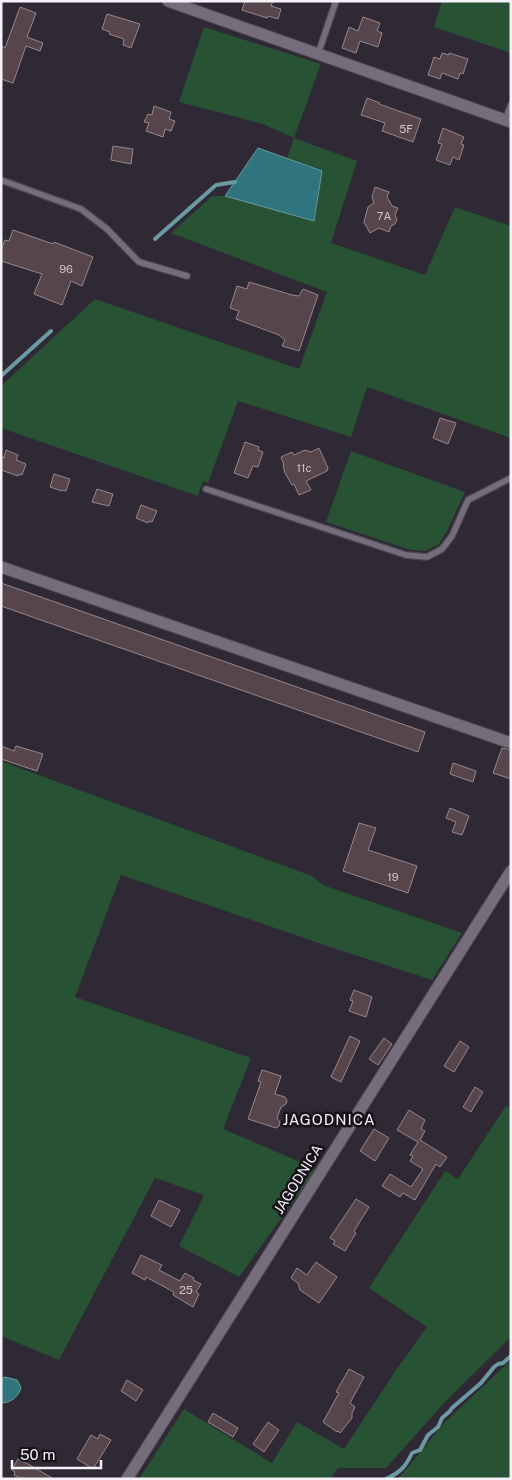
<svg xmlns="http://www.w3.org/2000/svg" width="512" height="1480" viewBox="0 0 512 1480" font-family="'Public Sans',sans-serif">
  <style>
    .green { fill: #275234 }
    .water { fill: #30757d; stroke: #6b9aa2 }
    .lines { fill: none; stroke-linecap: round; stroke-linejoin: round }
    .stream { stroke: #6b9aa2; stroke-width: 4 }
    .building { fill: #57454c; stroke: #99868d }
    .service-casing { stroke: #4d4751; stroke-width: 8 }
    .minor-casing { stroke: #4d4751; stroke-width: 13 }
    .service { stroke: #766d7c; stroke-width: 5.5 }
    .minor { stroke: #766d7c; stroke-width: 11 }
    .labels { text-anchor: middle; stroke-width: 5; stroke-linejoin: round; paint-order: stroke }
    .number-label { font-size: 11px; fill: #cec7ce }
    .street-label { font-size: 14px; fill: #f6f2fa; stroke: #161218 }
    .neighbourhood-label { font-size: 15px; letter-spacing: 1px; fill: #f6f2fa; stroke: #161218 }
  </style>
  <rect width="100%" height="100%" fill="#2f2835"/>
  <g class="green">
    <polygon points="442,1 511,1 511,53 434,27"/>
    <polygon points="204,27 321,64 294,138 357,161 331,243 425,275 455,207 511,226 511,438 367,387 351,437 238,401 208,483 203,481 198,496 1,428 1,386 95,299 299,369 327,292 171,233 212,196 225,196 315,220 322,171 287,158 294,138 263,124 179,102"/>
    <polygon points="351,451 465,492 447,531 439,544 425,551 410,550 326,522"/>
    <polygon points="1,761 312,876 323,885 462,933 432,980 330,947 121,875 75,997 251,1058 223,1129 317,1169 239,1277 179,1246 204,1195 155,1178 59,1360 1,1336"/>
    <polygon points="506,1106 511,1109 511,1337 446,1401 386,1468 338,1468 330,1479 139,1479 184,1409 272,1463 297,1422 344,1449 396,1370 427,1327 369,1288 445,1171 458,1179"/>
    <polygon points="511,1360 511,1479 398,1479 444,1423"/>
  </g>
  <g class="water">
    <polygon points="258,148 322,171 314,221 225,196"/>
    <path d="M 5,1377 L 17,1380 L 21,1387 C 19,1396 12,1402 3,1403 L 1,1402 L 1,1379 Z"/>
  </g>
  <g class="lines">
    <g class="stream">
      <polyline points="155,239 216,185 235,182"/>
      <polyline points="1,376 51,331"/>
      <path d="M 386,1479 C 401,1472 406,1466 412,1453 L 420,1450 L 428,1435 L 438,1427 L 442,1418 L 450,1411 L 452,1408 L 481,1383 L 494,1367 L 498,1364 L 503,1363 L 511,1356"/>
    </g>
  </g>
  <g class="building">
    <polygon points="245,1 273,1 271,6 281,9 278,19 268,16 267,18 242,10"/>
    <polygon points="20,7 36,13 27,37 43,43 40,51 26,46 13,83 1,79 1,46 5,48"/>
    <polygon points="107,14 140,24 131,48 123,45 124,39 109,34 110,32 102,29"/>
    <polygon points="363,17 380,23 377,31 382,33 378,47 360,41 356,53 342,48 349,27 358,31"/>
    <polygon points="442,53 449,55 449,53 468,59 463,74 460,73 458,79 442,73 440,79 428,75 434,57 440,59"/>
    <polygon points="367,98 380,103 379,104 421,119 413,142 382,131 385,123 361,115"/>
    <polygon points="154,106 171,112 169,119 175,121 171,131 165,129 163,137 146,131 149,123 144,122 148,114 152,115"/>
    <polygon points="443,128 464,137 461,144 464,145 459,160 453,157 450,165 436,160 442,144 438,143"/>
    <polygon points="113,146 133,149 131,164 111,160"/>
    <polygon points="375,187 389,192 387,197 392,206 398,208 395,215 397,219 395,224 391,226 389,232 379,228 370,233 364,222 368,207 374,203 372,197"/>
    <polygon points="13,230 53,244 54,242 93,257 82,286 71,281 62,305 34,294 42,274 1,261 1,250 5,240 9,241"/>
    <polygon points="249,282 292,295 299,296 303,289 318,295 299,351 282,346 285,340 279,335 236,319 239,311 230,308 237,286 247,289"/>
    <polygon points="440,418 456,423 448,444 433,438"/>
    <polygon points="245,442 259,447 258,450 263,452 258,467 253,466 248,478 234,473"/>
    <polygon points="319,448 328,468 327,471 306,481 311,490 299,495 294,484 292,485 285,473 283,465 284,465 281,457 292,452 294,455 305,450 311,452"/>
    <polygon points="6,450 18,455 16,460 26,464 22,475 19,474 18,476 1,470 1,457 4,458"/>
    <polygon points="54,474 70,479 66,491 62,490 62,491 50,487"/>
    <polygon points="97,489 113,494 109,506 92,502"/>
    <polygon points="141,505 157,511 152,522 149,521 148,523 136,518"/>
    <polygon points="1,583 425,732 418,752 1,606"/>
    <polygon points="1,746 14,751 16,746 43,754 37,771 1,759"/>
    <polygon points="502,748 511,750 511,779 493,773"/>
    <polygon points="453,763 476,771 473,782 450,774"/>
    <polygon points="450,808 469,816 462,835 452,832 456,822 446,818"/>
    <polygon points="359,823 376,828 368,850 417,866 408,893 343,871"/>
    <polygon points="354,990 372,997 366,1017 349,1011 353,1001 350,1000"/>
    <polygon points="350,1036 360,1041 341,1082 331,1077"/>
    <polygon points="384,1038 392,1044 378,1065 369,1059"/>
    <polygon points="460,1041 469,1047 454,1072 444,1066"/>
    <polygon points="262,1070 281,1076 275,1094 285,1097 287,1101 286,1104 281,1107 277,1118 280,1122 279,1126 276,1128 248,1119 261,1082 258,1081"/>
    <polygon points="475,1087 483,1092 471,1112 463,1107"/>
    <polygon points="409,1110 425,1120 421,1129 425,1131 420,1140 447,1157 440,1167 436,1164 415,1200 403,1193 400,1197 382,1186 390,1174 411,1187 423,1169 410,1161 413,1156 410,1155 418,1142 397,1130"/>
    <polygon points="374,1129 389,1138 375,1161 360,1151"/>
    <polygon points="356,1199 369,1207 354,1231 356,1233 345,1251 333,1244 335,1241 330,1238"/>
    <polygon points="159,1200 180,1210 171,1227 151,1216"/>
    <polygon points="141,1255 162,1265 159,1270 180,1281 185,1273 194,1278 193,1280 201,1284 196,1292 199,1294 193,1307 173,1295 174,1292 146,1277 145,1280 132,1273"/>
    <polygon points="316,1262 337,1277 319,1303 300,1290 298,1283 291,1278 297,1268 307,1275"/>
    <polygon points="349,1369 364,1377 350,1403 355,1407 352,1413 352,1418 340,1433 338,1431 337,1432 323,1422 339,1393 336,1392"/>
    <polygon points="127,1380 143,1390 136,1401 121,1391"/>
    <polygon points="213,1413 238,1428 233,1437 208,1422"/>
    <polygon points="268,1422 279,1430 264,1452 253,1444"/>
    <polygon points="100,1434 111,1440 93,1469 77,1459 91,1435 98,1439"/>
    <polygon points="18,1459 28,1464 54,1479 22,1479 14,1475 15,1472 12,1470"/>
  </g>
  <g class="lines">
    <g class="service-casing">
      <g id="service">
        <polyline points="318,54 336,1"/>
        <polyline points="505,120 511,105"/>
        <polyline points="1,180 81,209 107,229 139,262 187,276"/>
        <polyline points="206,489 406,555 427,557 442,549 452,536 468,500 511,478"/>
      </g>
    </g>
    <g class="minor-casing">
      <g id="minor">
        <polyline points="168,1 511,122"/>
        <polyline points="1,567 511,743"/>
        <polyline points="127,1479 511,871"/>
      </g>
    </g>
    <use href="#service" class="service"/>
    <use href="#minor" class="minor"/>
  </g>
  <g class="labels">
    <g class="number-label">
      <text x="406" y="133">5F</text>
      <text x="384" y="220">7A</text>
      <text x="66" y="273">96</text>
      <text x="304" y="472">11c</text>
      <text x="393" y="881">19</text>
      <text x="186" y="1294">25</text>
    </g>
    <g class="street-label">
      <text transform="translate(298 1179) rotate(-58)" y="5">JAGODNICA</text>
    </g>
    <g class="neighbourhood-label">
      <text x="329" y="1125">JAGODNICA</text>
    </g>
  </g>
  <rect width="512" height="1480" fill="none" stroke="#f6f2fa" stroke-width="5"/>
  <path d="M12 1460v8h89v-8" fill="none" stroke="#f6f2fa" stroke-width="2.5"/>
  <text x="20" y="1460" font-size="15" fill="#f6f2fa" stroke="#161218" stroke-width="4" paint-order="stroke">50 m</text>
</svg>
